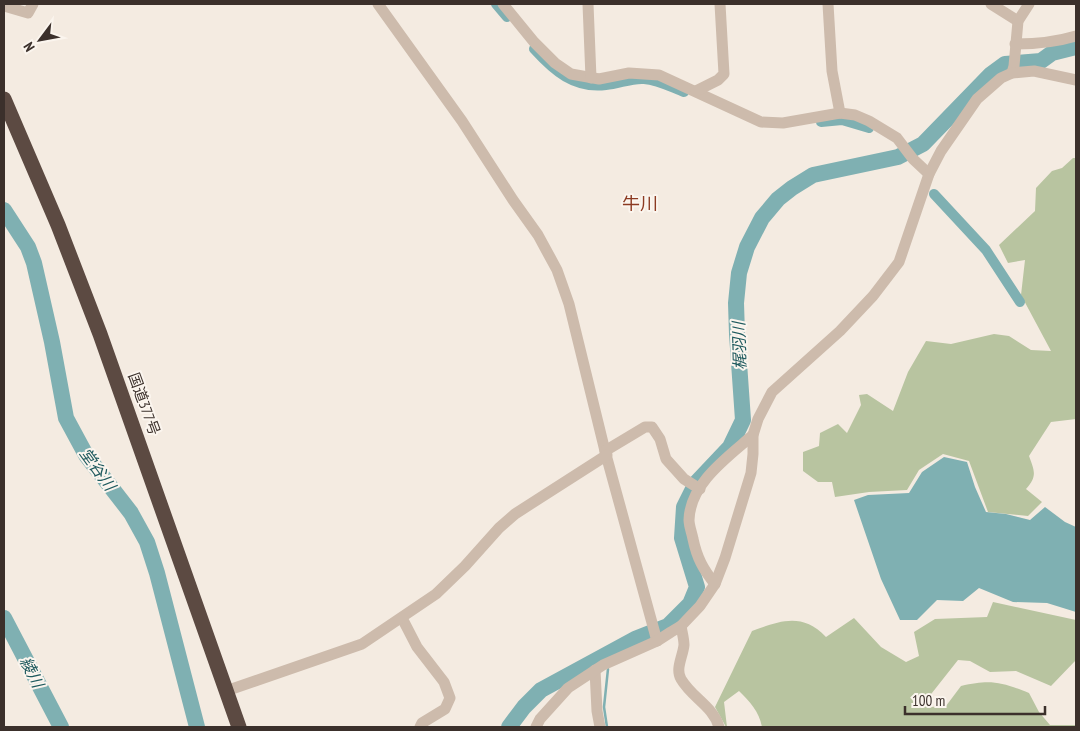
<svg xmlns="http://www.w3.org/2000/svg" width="1080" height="731" viewBox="0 0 1080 731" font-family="'PT Sans Narrow','Noto Sans JP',sans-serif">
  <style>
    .green { fill: #b8c4a0 }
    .water { fill: #7fb0b2 }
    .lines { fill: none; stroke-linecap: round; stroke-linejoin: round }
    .stream { stroke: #7fb0b2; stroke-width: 2.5 }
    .canal { stroke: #7fb0b2; stroke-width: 10 }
    .river { stroke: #7fb0b2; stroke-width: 16 }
    .minor { stroke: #cdbbac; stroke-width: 11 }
    .highway { stroke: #5c4a42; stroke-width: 15 }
    .labels { text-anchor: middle; stroke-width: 4; stroke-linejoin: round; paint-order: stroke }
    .street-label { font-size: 15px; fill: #3b302b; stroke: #fbf5ee }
    .water-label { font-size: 16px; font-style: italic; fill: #1f5a5e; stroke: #fbf5ee }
    .quarter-label { font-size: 18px; fill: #8c3b22; stroke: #fbf5ee }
  </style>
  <rect width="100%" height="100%" fill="#f4ebe1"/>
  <g class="green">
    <path d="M 1073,158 L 1076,158 L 1076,419 L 1051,422 L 1029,456 C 1034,470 1038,476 1026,489 L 1042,502 L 1028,516 L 988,512 L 969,461 L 943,454 L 919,470 L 907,490 L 869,492 L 835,497 L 832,482 L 818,482 L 803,471 L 803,452 L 819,446 L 820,433 L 838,424 L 847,433 L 861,405 L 859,395 L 867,394 L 893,411 L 908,372 L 926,341 L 951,344 L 994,334 L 1009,336 L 1031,350 L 1051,351 L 1021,295 L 1025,260 L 1008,263 L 999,245 L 1035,211 L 1036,188 L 1052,171 L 1062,168 Z"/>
    <path d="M 993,602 L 1076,620 L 1076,660 L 1051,686 L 1016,671 L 990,672 L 970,661 L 958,660 L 928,698 L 930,707 L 946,706 L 961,686 C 991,679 1001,682 1029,693 L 1039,712 L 1050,725 L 1076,725 L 1076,727 L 762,727 C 759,711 750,702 739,691 L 724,702 L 727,727 L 726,727 L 715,707 L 752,631 C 780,621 802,612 826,637 L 854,618 L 881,647 L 906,662 L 919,656 L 914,632 L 935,619 L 987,617 Z"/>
  </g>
  <polygon class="water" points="944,457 967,462 975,487 986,512 1006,514 1030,520 1045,507 1065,522 1076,527 1076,612 1047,603 1013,602 979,588 963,601 937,600 917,620 900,620 881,579 854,500 868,495 909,493 922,472"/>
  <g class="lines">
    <polyline class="stream" points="607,727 604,707 608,669"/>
    <g class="canal">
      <polyline points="496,4 507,17"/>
      <path d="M 534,49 C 554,71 574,89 606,85 C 619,84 631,78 644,79 C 658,80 671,87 684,92"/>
      <polyline points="821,122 842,120 869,128"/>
      <polyline points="934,194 986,250 1020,302"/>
    </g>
    <g class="river">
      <polyline points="4,210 28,247 34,263 52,342 66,418 86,455 131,513 147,542 157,573 197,727"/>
      <polyline points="4,618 61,727"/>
      <polyline points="509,727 524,707 541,690 635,639 668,626 690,604 697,587 682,538 684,507 696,483 730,447 743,420 737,334 736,303 739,273 747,247 762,218 778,199 792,188 813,175 898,157 923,144 990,75 1005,64 1041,61 1052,53 1076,47"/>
    </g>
    <g class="minor">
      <polyline points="378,4 462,121 513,200 538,235 557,270 569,304 605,451 657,641"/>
      <polyline points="503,4 534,42 555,63 571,74 599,79 629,73 659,75 761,122 783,123 840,113 855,115 869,121 897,138 913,159 929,174"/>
      <polyline points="588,4 591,78"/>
      <polyline points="828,4 832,71 840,113"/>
      <polyline points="991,4 1018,21"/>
      <polyline points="4,6 28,13 33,4"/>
      <path d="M 1015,44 C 1037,44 1056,42 1076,36"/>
      <polyline points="1012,73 1014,66 1018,21 1029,4"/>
      <polyline points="696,91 718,80 724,74 720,4"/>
      <polyline points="605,451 645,427 652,427 660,439 666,459 684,479 700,489"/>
      <path d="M 715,584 C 703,569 697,558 693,539 C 692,533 689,526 689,520 C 690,483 728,457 753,435"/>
      <polyline points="402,618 417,647 444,682 450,698 445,709 422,723 420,727"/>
      <path d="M 681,626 C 682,632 684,639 684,645 C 683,656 675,669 681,679 C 692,698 713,706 719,727"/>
      <polyline points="595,670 597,711 600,727"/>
      <polyline points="226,691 362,644 436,594 465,566 499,528 515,514 607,455"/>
      <polyline points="536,727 540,719 568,688 603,665 657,641 671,632 681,626 700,606 715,584 725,558 751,473 753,454 753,435 758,419 772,392 840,331 873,296 899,262 929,174 941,151 977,99 1001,78 1012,73 1034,71 1076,80"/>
    </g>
    <polyline class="highway" points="4,99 58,225 100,334 239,727"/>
  </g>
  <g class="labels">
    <g class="street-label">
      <text transform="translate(144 404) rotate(70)" y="5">国道377号</text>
    </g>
    <g class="water-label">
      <text transform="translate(739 346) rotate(-92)" y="6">梶羽川</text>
      <text transform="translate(98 469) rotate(54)" y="6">堂谷川</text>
      <text transform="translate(32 672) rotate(63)" y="6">綾川</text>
    </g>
    <g class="quarter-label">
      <text x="640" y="210">牛川</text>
    </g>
  </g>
  <rect width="1080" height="731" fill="none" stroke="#3b302b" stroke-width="10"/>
  <g transform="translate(40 40) rotate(238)" stroke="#fbf5ee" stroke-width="4" paint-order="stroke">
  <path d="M0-4L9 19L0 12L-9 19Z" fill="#3b302b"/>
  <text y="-8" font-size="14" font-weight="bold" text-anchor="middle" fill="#3b302b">N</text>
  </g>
  <path d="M905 706v8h140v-8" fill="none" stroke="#3b302b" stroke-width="2.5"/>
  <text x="912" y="706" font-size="15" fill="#3b302b" stroke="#fbf5ee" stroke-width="4" paint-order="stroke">100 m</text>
</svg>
